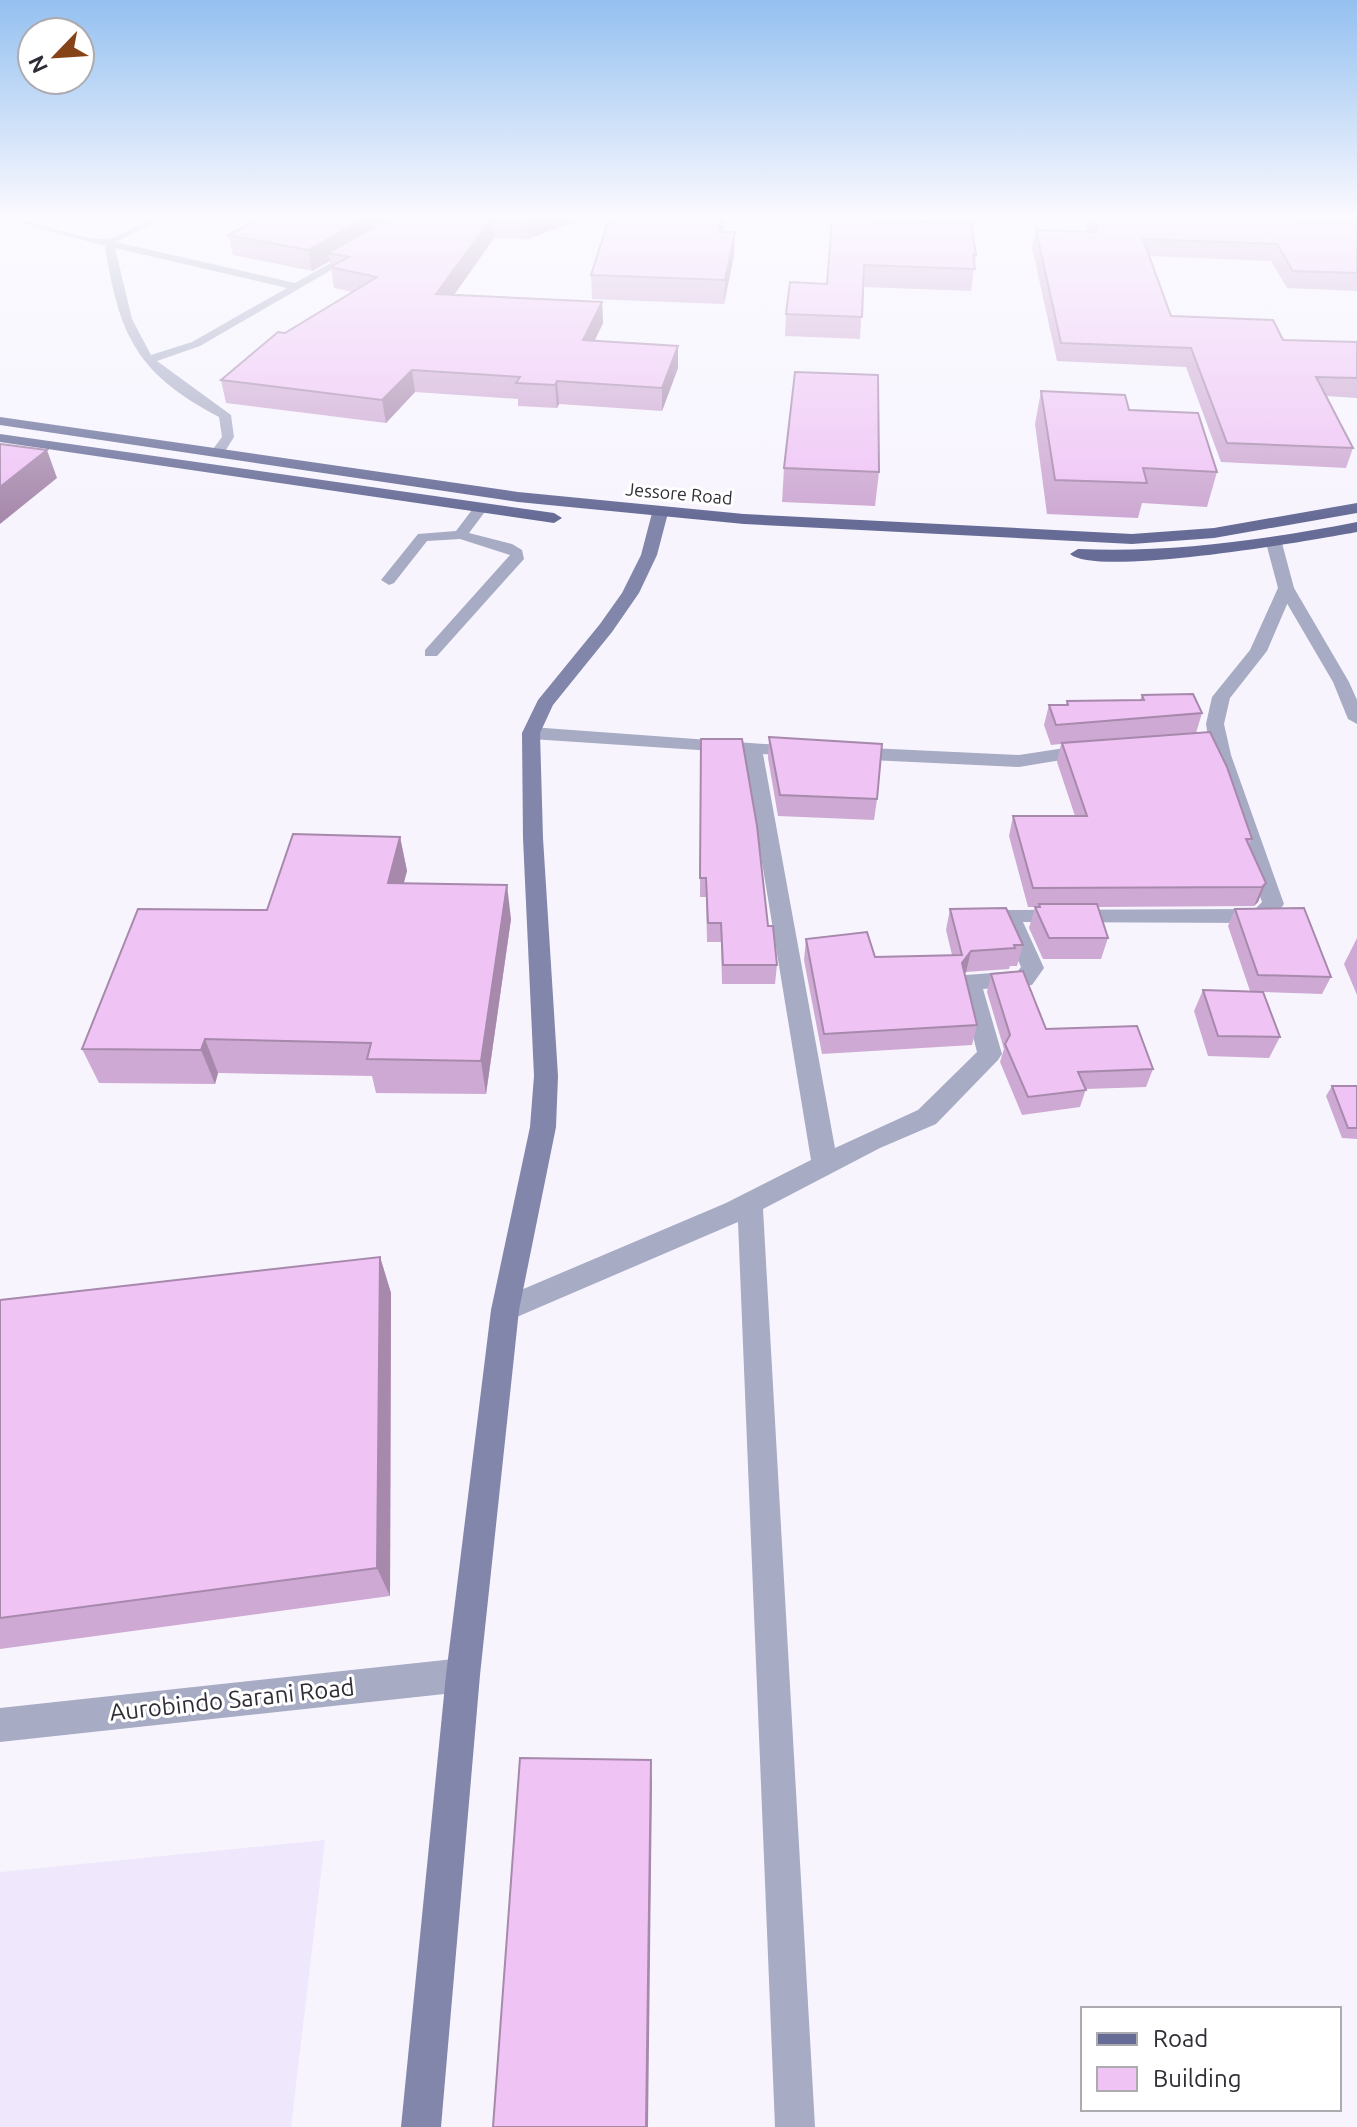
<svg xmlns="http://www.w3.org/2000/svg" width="1357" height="2127" viewBox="0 0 1357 2127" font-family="Ubuntu,sans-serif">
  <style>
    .built { fill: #efe8fc }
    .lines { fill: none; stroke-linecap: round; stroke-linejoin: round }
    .lane { fill: #a7abc4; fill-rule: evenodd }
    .street { fill: #a7abc4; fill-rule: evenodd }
    .secondary { fill: #8186aa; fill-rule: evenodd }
    .primary { fill: #676c97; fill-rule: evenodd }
    .wall { fill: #cea9d3 }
    .shaded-wall { fill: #a789ac }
    .building { fill: #efc4f5; stroke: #a789ac; stroke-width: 2 }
    .labels { text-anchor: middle; stroke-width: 6; stroke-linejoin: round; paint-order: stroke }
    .far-street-label { font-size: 18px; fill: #302d36; stroke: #fff }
    .near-street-label { font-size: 24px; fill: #302d36; stroke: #fff }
  </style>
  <rect width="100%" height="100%" fill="#f7f4fe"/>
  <polygon class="built" points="325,1840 291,2127 0,2127 0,1872"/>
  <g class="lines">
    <g class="lane">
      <path d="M 5,219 C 39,219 70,238 103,239 C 120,240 139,219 161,219 L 116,242 L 295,283 L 350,252 L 359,254 L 200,346 L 157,361 L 231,415 L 234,437 L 222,456 L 217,457 L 210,453 L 222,437 L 219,417 C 136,373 119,335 105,246 ZM 115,248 L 287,288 L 192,342 L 151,355 L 132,319 Z"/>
      <polygon points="480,505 487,509 469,533 512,544 522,550 524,559 437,656 425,656 425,650 510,555 460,539 427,541 394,583 389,585 381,580 418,534 456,531 475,506"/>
      <polygon points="1286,583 1294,588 1349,682 1357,700 1357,724 1348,719 1333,682 1278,588"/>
    </g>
    <g class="street">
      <path d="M 1274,538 L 1282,543 L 1294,588 L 1267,651 L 1230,698 L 1224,724 L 1231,755 L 1284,904 C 1278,913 1270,921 1260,923 L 1023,922 L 1044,968 L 1032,985 L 983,989 L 1002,1054 L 998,1060 L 936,1124 L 880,1148 L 763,1209 L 815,2127 L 775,2127 L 738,1222 L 505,1322 L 495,1319 L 491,1310 L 495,1301 L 726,1203 L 811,1160 L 744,753 L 531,739 L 522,733 L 531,727 L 807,747 L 810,751 L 800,757 L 763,754 L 835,1148 L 918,1110 L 977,1052 L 960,985 L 966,975 L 1018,971 L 1021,967 L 1000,920 L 1008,910 L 1255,909 L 1262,902 L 1211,755 L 1206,724 L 1212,697 L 1250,650 L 1278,588 L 1266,543 Z"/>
      <polygon points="1091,744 1098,746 1101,750 1098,754 1019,767 849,759 839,753 849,747 1019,755"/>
      <polygon points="463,1658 475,1663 480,1675 475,1687 463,1692 0,1742 0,1708"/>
    </g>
    <polygon class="secondary" points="660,508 668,513 657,555 639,593 612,632 553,705 540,733 543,838 558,1076 556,1127 519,1310 480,1675 441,2127 401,2127 446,1675 491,1310 530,1127 534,1076 523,838 522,733 538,700 600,624 622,593 641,555 652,513"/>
    <g class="primary">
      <polygon points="0,417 518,492 744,514 1132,534 1214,528 1357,503 1357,513 1214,538 1132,544 744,524 518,502 0,425"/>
      <polygon points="0,434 554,513 562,518 554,523 0,442"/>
      <path d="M 1357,522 L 1357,532 C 1314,540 1097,578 1070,554 L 1078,549 C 1173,553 1264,540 1357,522 Z"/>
    </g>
  </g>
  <g class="wall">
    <polygon points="260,219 582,219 528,239 494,238 454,295 602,302 603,323 595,340 678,368 662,411 559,404 557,408 518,406 518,399 415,392 386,423 226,403 221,380 285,333 352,292 334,288 330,261 312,271 233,255 228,235"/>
    <polygon points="832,219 976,255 971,291 863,287 860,339 785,336 786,314 827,284"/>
    <polygon points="1084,219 1357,219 1357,291 1287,288 1271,261 1150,256 1171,316 1283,340 1357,342 1357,398 1327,396 1353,448 1346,468 1221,462 1186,367 1057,361 1032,247 1036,230 1088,232"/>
    <polygon points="723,232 734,255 724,304 592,299 591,275"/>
    <polygon points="1041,391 1129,410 1217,472 1207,507 1142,503 1138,518 1047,514 1035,424"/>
    <polygon points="784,468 879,472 875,506 782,502"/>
    <polygon points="1142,695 1202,713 1196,733 1252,839 1249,845 1266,883 1258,902 1254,906 1097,907 1108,938 1101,959 1043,959 1029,928 1035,907 1038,907 1028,907 1009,836 1013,816 1075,816 1057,762 1061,744 1051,745 1044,725 1049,705 1066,705 1067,701 1140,700"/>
    <polygon points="769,737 877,799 874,820 778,816 768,758"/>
    <polygon points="701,739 768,926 777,965 775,984 722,984 721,942 707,942 706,897 700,897"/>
    <polygon points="400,837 407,871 403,884 511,919 486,1094 376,1093 372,1076 218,1073 215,1084 99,1083 82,1049 267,910"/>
    <polygon points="950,909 1023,945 1017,966 1010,966 1009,969 966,972 965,973 977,1025 972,1045 822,1054 804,960 806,939 875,957 952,955 946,930"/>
    <polygon points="1235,909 1331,977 1322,994 1263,992 1280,1037 1269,1058 1208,1056 1194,1011 1203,990 1250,991 1228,926"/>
    <polygon points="1357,938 1357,995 1344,964"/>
    <polygon points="991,974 1046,1029 1153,1069 1146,1087 1086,1089 1080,1107 1022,1115 1000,1062 1004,1049 987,992"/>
    <polygon points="1332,1086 1357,1086 1357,1139 1342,1138 1326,1096"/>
    <polygon points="380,1257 391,1293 390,1596 0,1649 0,1300"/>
  </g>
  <g class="shaded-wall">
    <polygon points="365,219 405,219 328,253 330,261 312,271 308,250"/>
    <polygon points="491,219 492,219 494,238 439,316 436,294"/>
    <polygon points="526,219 582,219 528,239"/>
    <polygon points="722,219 726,220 718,255 719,232"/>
    <polygon points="735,232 734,255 724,304 725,280"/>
    <polygon points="602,302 603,323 584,362 583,340"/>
    <polygon points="678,346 678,368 662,411 662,388"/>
    <polygon points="412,370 415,392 386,423 382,400"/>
    <polygon points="557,381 559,404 557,408 555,385"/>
    <polygon points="47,450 57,478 0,524 0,487"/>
    <polygon points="400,837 407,871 395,917 388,883"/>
    <polygon points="1266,883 1258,902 1254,906 1262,887"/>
    <polygon points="507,885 511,919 486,1094 481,1061"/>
    <polygon points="971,951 966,972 957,983 962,963"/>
    <polygon points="205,1039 218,1073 215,1084 201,1050"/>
    <polygon points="380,1257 391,1293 390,1596 377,1568"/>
    <polygon points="651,1760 652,1782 648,2127 646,2127"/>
  </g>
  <g class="building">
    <polygon points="260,219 365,219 308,250 228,235"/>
    <polygon points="389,219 491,219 436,294 602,302 583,340 678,346 662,388 557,381 555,385 516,383 520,377 412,370 382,400 221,380 278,332 285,333 377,277 330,267 349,257 328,253"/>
    <polygon points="609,219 722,219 719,232 735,232 725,280 591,275"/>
    <polygon points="832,219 971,222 976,255 973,255 975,269 864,265 862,317 786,314 790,282 827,284"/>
    <polygon points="1093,219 1357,220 1357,273 1293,271 1277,244 1143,239 1171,316 1273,320 1283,340 1357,342 1357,378 1316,377 1353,448 1227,443 1191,348 1061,343 1036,230 1097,232"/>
    <polygon points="795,372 878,375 879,472 784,468"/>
    <polygon points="1041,391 1125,395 1129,410 1198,413 1217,472 1143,468 1147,483 1055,480"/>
    <polygon points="0,444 47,450 0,487"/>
    <polygon points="1193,694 1202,713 1056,725 1049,705 1068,705 1067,701 1144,700 1142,695"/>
    <polygon points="1210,732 1227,767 1252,839 1246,839 1266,883 1262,887 1033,888 1013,816 1087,816 1062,743"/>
    <polygon points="769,737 882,744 877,799 780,795"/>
    <polygon points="701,739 742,739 757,826 768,926 773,926 777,965 723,965 721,923 708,923 706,878 700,878"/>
    <polygon points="293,834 400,837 388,883 507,885 481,1061 367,1059 371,1043 205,1039 201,1050 82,1049 138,909 267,910"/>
    <polygon points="1039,904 1097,904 1108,938 1049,938 1035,907 1040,907"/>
    <polygon points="1006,908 1023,945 1014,945 1015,948 971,951 962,963 977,1025 824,1034 806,939 867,932 875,957 962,955 950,909"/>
    <polygon points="1304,908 1331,977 1258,975 1235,909"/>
    <polygon points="1023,971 1046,1029 1137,1026 1153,1069 1078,1072 1086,1090 1028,1097 1005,1044 1010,1035 991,974"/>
    <polygon points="1203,990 1263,992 1280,1037 1218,1036"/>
    <polygon points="1332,1086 1357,1086 1357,1128 1348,1128"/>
    <polygon points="380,1257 377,1568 0,1618 0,1300"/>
    <polygon points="520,1758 651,1760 646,2127 493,2127"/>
  </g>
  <linearGradient id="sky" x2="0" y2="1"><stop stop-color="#94c0f0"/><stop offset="0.42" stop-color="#fbfaff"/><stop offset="1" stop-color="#fbfaff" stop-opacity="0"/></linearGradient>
  <rect width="1357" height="517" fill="url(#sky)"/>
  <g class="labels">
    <g class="far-street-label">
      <text transform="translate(679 494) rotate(5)" y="6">Jessore Road</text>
    </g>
    <g class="near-street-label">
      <text transform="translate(232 1700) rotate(-6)" y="8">Aurobindo Sarani Road</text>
    </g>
  </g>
  <rect x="1081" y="2007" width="260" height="104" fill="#ffffff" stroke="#acabaf" stroke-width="2"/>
  <rect x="1097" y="2033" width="40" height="12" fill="#676c97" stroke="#acabaf" stroke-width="2"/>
  <text x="1153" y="2047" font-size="24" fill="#302d36">Road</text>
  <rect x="1097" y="2067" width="40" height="24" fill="#efc4f5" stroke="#acabaf" stroke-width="2"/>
  <text x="1153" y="2087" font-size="24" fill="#302d36">Building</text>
  <g transform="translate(56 56) rotate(245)"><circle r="38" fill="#ffffff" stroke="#acabaf" stroke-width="2"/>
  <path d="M0-6L14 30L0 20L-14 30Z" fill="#874318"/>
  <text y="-12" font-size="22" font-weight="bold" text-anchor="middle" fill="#302d36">N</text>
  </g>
</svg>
